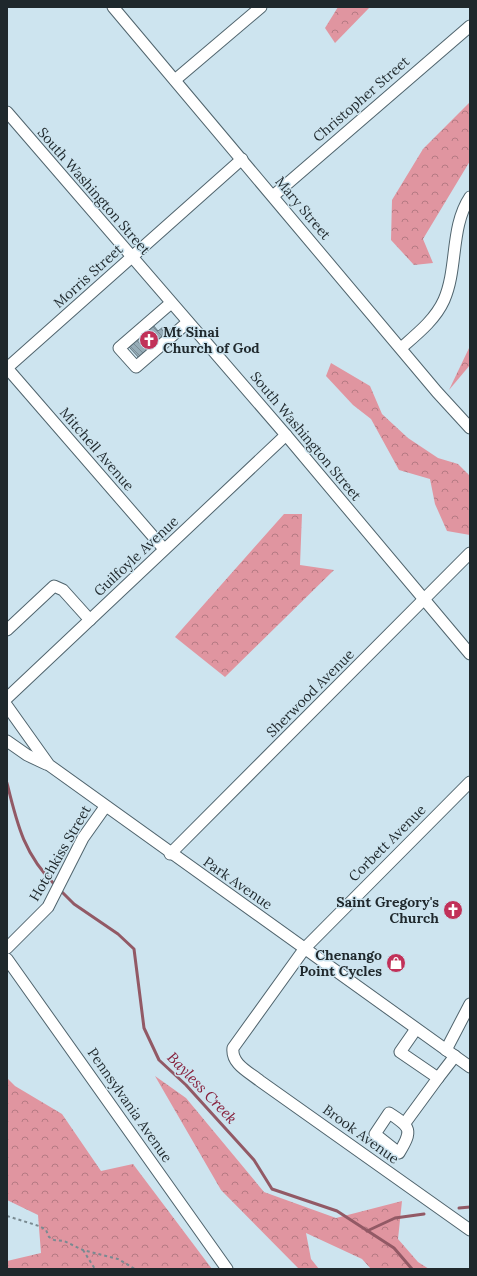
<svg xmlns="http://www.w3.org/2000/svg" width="477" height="1276" viewBox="0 0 477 1276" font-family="Lora,serif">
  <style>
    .forest { fill: url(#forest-crowns) }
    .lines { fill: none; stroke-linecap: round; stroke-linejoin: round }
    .stream { stroke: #925965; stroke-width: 3 }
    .building { fill: url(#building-back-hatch); stroke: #627781 }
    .minor-casing { stroke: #50646d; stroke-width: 13 }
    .path { stroke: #798a91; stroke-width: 2; stroke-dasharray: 3 3; stroke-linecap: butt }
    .minor { stroke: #fff; stroke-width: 11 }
    .labels { text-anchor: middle; stroke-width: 3; stroke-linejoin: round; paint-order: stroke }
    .street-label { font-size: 14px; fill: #1f282c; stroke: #cde4ef }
    .poi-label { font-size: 14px; font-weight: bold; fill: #1f282c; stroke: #cde4ef; text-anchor: end }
    .water-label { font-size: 15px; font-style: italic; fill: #87203c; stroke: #cde4ef }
  </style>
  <defs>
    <pattern id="forest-crowns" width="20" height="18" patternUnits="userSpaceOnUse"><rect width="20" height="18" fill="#e095a0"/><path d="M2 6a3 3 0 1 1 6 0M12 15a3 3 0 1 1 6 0" fill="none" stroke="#b57a83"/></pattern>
    <pattern id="building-back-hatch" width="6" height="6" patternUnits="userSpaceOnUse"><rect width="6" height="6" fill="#96acb7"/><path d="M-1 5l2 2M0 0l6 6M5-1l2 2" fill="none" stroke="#7a8c95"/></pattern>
  </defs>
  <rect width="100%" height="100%" fill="#cde4ef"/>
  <g class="forest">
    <polygon points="338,7 370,7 335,43 325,28"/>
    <polygon points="470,102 470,161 423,239 433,263 414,265 391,240 392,200 423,149"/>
    <polygon points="470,346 470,365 449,390"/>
    <polygon points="331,363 370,386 382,414 408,438 438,458 458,464 470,476 470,535 447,531 435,504 430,479 399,470 371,419 353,405 326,376"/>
    <polygon points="284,514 302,514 300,565 334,570 225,677 175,637"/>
    <polygon points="155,1076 186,1098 264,1192 336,1218 402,1201 398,1239 418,1262 429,1269 371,1269 362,1259 306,1233 311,1259 319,1269 299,1269 221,1190"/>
    <polygon points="7,1078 15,1086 62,1114 101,1171 133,1164 212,1269 7,1269 7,1261 41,1253 38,1215 7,1200"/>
  </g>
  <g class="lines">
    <g class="stream">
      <path d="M 7,783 C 17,824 24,855 56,886"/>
      <polyline points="60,890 74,904 118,934 134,949 144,1028 159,1060 186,1085 254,1160 272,1189 337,1211 394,1248 412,1269"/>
      <polyline points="459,1208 470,1207"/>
      <polyline points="367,1231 395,1218 424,1214"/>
    </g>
  </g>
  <polygon class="building" points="153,325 158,331 163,327 168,333 140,359 129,347"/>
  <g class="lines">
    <g class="minor-casing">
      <g id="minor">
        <polyline points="113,7 437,392 470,428"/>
        <polyline points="175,80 261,7"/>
        <polyline points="7,112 286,435 470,654"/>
        <polyline points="273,196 470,26"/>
        <polyline points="171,303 119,348 136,367 188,322"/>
        <path d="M 401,348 C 417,334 435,320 444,300 C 458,268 450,227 470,197"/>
        <polyline points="7,368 242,159"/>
        <polyline points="7,368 164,549"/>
        <polyline points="7,630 54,586 63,590 90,620"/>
        <polyline points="7,698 286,435"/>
        <polyline points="7,706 49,765 470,1067"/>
        <polyline points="7,741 27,755 46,764"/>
        <path d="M 470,782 L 305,948 L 233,1048 C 231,1064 249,1072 260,1081 L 470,1230"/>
        <polyline points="170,854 470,553"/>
        <polyline points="7,948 48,907 83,838 105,807"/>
        <polyline points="7,959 227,1269"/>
        <polyline points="416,1029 400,1052 438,1078 455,1056"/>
        <polyline points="446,1050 470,1004"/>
        <path d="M 389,1113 C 411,1127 413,1130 399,1153 L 375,1134 Z"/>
        <polyline points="405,1123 438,1078"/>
      </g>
    </g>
    <g class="path">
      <polyline points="7,1216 39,1226 46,1230 49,1237 54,1240 64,1241 83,1250 118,1259 135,1269"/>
      <polyline points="83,1250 95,1269"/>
    </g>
    <use href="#minor" class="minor"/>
  </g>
  <defs>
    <g id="church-disc" transform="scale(1)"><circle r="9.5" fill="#c13159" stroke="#cde4ef"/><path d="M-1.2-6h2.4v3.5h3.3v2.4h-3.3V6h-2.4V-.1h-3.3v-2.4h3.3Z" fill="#fff"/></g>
    <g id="shop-disc" transform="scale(1)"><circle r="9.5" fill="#c13159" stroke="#cde4ef"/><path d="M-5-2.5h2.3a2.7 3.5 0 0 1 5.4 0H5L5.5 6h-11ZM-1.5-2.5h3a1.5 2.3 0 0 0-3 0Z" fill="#fff"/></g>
  </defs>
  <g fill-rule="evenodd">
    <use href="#church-disc" x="149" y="340"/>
    <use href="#church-disc" x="453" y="910"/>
    <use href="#shop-disc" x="396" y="963"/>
  </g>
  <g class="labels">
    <g class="street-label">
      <text transform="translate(361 99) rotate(-41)" y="5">Christopher Street</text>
      <text transform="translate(94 191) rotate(49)" y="5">South Washington Street</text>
      <text transform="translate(303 208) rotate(50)" y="5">Mary Street</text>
      <text transform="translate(88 276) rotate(-42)" y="5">Morris Street</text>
      <text transform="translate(306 436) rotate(50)" y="5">South Washington Street</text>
      <text transform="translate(97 449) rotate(49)" y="5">Mitchell Avenue</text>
      <text transform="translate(136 556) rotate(-43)" y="5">Guilfoyle Avenue</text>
      <text transform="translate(310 693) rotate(-45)" y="5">Sherwood Avenue</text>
      <text transform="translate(387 843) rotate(-45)" y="5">Corbett Avenue</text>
      <text transform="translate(60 853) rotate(-60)" y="5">Hotchkiss Street</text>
      <text transform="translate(238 883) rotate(35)" y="5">Park Avenue</text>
      <text transform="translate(130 1105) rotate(55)" y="5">Pennsylvania Avenue</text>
      <text transform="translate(361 1134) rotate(36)" y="5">Brook Avenue</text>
    </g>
    <g class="poi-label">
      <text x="163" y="337" text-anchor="start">Mt Sinai<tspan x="163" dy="16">Church of God</tspan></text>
      <text x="439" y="907">Saint Gregory's<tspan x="439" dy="16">Church</tspan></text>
      <text x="382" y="960">Chenango<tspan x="382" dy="16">Point Cycles</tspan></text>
    </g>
    <g class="water-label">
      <text transform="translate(202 1088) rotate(46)" y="5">Bayless Creek</text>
    </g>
  </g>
  <rect width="477" height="1276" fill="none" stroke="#1f282c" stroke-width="16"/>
</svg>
